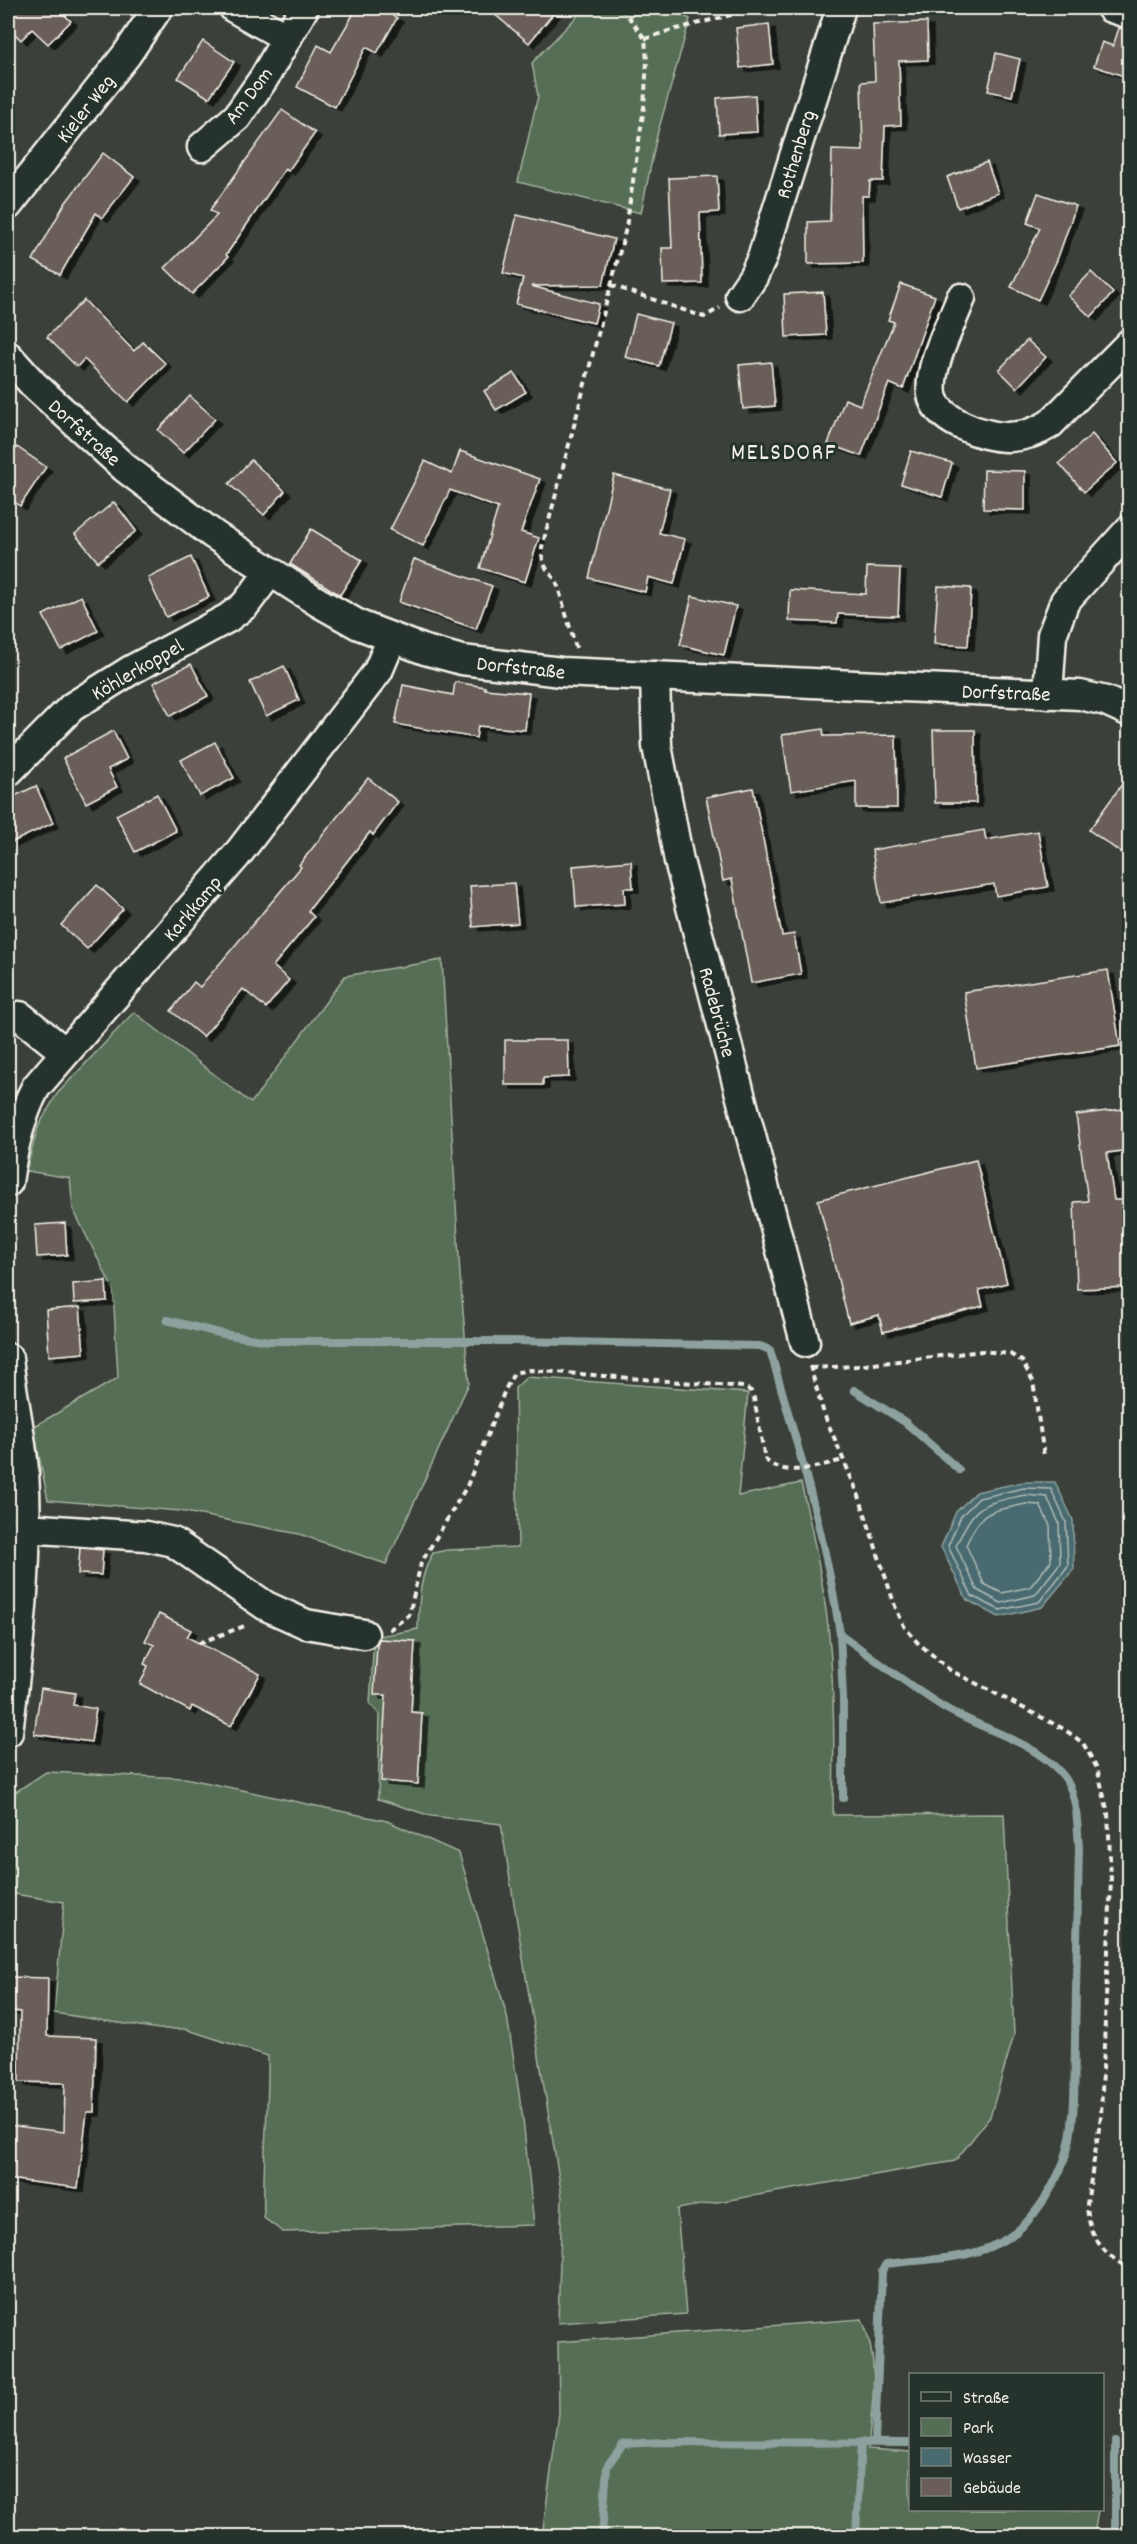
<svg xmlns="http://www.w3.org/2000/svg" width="1137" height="2544" viewBox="0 0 1137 2544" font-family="Dekko,sans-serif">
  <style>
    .green { fill: #546e55; stroke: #a4b09e; stroke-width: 1.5 }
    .water { fill: #496b6f; stroke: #8da19f; stroke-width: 1.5 }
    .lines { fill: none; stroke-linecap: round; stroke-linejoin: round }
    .shore { stroke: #b0bbb8; stroke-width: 1.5 }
    .stream { stroke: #8da19f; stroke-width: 8 }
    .building { fill: #6b5e59; stroke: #f4f1e8; stroke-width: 1.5; filter: url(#shadow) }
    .minor-casing { stroke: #f4f1e8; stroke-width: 33 }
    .path { stroke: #f4f1e8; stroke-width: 4; stroke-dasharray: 6 4.5; stroke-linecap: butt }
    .minor { stroke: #26332d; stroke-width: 28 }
    .labels { text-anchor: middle; stroke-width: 6; stroke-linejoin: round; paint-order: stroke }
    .street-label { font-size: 21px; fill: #f4f1e8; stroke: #26332d }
    .quarter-label { font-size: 24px; letter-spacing: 1.5px; fill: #f4f1e8; stroke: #26332d }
  </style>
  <defs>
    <filter id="shadow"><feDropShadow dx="6" dy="4" stdDeviation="0" flood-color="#0009"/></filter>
  </defs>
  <rect width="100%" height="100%" fill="#3b403a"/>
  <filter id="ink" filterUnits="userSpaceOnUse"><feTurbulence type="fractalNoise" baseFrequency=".0167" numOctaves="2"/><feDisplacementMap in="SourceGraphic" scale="12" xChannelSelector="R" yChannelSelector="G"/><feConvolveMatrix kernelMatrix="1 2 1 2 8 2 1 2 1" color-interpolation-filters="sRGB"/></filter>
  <g filter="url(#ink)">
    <g class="green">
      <polygon points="585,8 667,8 690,19 657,135 641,213 518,182 538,96 532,63"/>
      <polygon points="442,960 460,1275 469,1383 386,1564 299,1534 180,1511 48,1500 33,1427 118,1378 113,1289 73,1209 70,1178 26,1171 38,1127 57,1094 134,1012 251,1103 345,976"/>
      <path d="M 527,1377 L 748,1393 L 738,1496 L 801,1483 C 813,1533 824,1584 829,1636 C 835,1695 834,1756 833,1815 L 1004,1814 L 1014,2035 L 990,2117 L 955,2161 L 677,2209 L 686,2314 L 558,2323 L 562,2197 L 501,1824 L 431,1816 L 378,1799 L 380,1715 L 370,1704 L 374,1637 L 418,1629 C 419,1603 419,1576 433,1553 L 447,1550 L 518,1547 L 515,1388 Z"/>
      <path d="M 46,1772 L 185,1778 L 387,1821 L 459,1853 L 507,2016 L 523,2119 L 534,2225 L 283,2232 L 264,2218 C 262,2164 269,2110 268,2056 L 185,2029 L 159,2029 L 54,2013 L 64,1902 L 8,1893 L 8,1797 Z"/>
      <path d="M 862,2319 C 881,2365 872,2402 868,2449 L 910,2452 L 910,2510 L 1098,2510 L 1094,2536 L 542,2536 L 559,2413 L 558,2342 Z"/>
    </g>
    <polygon class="water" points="1023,1482 1055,1482 1073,1520 1074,1569 1042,1607 999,1617 967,1600 941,1547 956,1512 976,1492"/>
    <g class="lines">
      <g class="shore">
        <polygon points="1024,1488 1051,1489 1066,1522 1068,1566 1039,1602 1000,1610 972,1596 948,1546 961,1516 979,1498"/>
        <path d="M 1025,1495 L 1047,1497 L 1059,1523 L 1060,1563 L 1035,1595 L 1001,1603 L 977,1590 L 956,1546 C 976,1502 980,1505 1025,1495 Z"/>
        <path d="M 1026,1504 L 1040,1505 L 1050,1526 L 1051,1561 L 1030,1587 L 1002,1593 L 984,1584 L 966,1545 C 982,1509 989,1512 1026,1504 Z"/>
      </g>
      <g class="stream">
        <path d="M 167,1320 L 223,1334 L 269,1341 L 515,1341 L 760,1346 L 770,1350 C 797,1444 826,1537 840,1634 C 875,1659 909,1686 945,1708 C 983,1730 1031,1740 1061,1773 C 1078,1791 1077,1824 1079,1847 C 1078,1911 1076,1975 1075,2039 C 1074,2077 1077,2124 1064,2161 C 1054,2187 1033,2222 1009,2237 C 971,2262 928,2258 886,2264 L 882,2271 L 875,2442"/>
        <polyline points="854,1390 905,1422 959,1470"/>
        <polyline points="840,1634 843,1699 843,1798"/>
        <polyline points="602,2536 607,2466 623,2444 663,2442 910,2443"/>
        <polyline points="856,2536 861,2442"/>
        <polyline points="1115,2536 1115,2442"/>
      </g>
    </g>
    <g class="building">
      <polygon points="11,8 57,8 71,21 48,44 32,29 21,40 8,27 8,14 13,9"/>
      <polygon points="357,8 378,8 397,18 377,53 366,47 335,107 297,87 318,45 331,52"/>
      <polygon points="487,8 558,8 529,43"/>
      <polygon points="927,22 928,60 899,61 901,125 885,126 883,181 870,181 869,196 862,196 863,263 808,264 808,222 830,221 832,150 863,151 861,82 875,81 873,24"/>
      <polygon points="769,24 773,64 740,68 736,28"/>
      <polygon points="1119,28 1130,30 1130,78 1094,66 1102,42 1113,46"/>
      <polygon points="203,41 234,62 209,98 178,78"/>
      <polygon points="996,53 1020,59 1012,96 988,91"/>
      <polygon points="755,95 757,132 719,134 717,98"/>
      <polygon points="282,110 315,133 288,171 285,169 226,255 228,257 192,294 165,268 217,215 210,210"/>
      <polygon points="103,153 134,177 102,218 96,213 60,275 33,260 64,205"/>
      <polygon points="987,162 998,193 958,208 947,177"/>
      <polygon points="717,176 719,212 700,213 702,283 663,284 662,248 672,248 669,178"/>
      <polygon points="1038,193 1076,206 1057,260 1038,300 1011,287 1040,228 1027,223"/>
      <polygon points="517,215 614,239 603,285 531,286 599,304 594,323 516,304 523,278 503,273"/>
      <polygon points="1091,272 1113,293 1091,317 1068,296"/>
      <polygon points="901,284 935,296 903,389 889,383 861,456 828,444 845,399 860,405 894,322 888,320"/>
      <polygon points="823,292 826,335 786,337 784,294"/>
      <polygon points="84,300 134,351 143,342 166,364 128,402 84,359 77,367 47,337"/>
      <polygon points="636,314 671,323 659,366 625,357"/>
      <polygon points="1027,340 1046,357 1017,388 999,370"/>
      <polygon points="771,362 775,406 743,409 739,365"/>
      <polygon points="514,373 526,392 496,410 484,391"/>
      <polygon points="190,396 215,419 183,453 158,430"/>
      <polygon points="1092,434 1117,463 1084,492 1059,463"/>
      <polygon points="17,447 46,467 20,506 8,497 8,462"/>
      <polygon points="460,451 540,479 521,532 539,538 525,582 480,568 498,508 450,490 423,546 390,530 425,461 452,474"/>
      <polygon points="911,451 952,463 942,497 901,484"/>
      <polygon points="251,460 285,491 264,515 229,484"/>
      <polygon points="984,470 1025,471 1025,510 983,509"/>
      <polygon points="614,475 670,489 659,533 685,539 674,584 648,577 645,592 589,578"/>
      <polygon points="114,502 136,531 98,562 75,534"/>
      <polygon points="311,529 362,560 340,595 290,564"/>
      <polygon points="191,557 209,597 166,617 148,578"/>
      <polygon points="414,559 492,586 476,629 399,602"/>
      <polygon points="867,567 900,568 898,616 838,614 837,623 789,621 790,590 866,594"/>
      <polygon points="938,586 971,588 968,646 934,644"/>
      <polygon points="81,596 98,631 61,650 43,615"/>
      <polygon points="692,596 736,606 724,655 680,645"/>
      <polygon points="191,664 208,696 170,716 153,683"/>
      <polygon points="284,666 299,700 266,716 250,682"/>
      <polygon points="455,682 485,687 485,689 529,693 525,730 478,726 476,738 395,724 403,685 453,695"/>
      <polygon points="823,729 824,736 896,735 897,808 856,808 856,781 791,791 782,735"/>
      <polygon points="933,730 975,730 976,803 935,803"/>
      <polygon points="113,731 127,759 108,769 117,787 86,803 63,758"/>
      <polygon points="215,742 234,778 200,796 181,760"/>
      <polygon points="1130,773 1130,859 1089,830"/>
      <polygon points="368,778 398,802 373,835 370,832 308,911 314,917 273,966 289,980 266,1008 243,989 203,1037 171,1011 194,982 200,987 301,867 299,865"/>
      <polygon points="36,786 53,823 8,844 8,799"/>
      <polygon points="753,788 782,936 794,934 801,974 751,983 732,879 723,881 706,797"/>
      <polygon points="157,794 176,831 135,852 116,815"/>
      <polygon points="984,830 986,840 1038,831 1048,887 996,896 994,884 881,903 872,850"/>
      <polygon points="631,861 633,888 624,888 625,904 576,907 573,866"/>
      <polygon points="514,883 518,923 473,927 470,886"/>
      <polygon points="97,885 123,909 87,949 61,925"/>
      <polygon points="1108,970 1120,1046 976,1068 964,992"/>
      <polygon points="505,1040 568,1040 569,1077 543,1078 543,1085 505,1085"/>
      <polygon points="1130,1108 1130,1150 1107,1153 1114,1200 1130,1200 1130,1287 1077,1289 1074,1202 1088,1201 1076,1115"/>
      <polygon points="976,1160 1007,1283 979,1290 983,1306 883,1332 879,1315 849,1323 818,1200"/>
      <polygon points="65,1223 67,1255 37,1257 35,1225"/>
      <polygon points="106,1281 107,1301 74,1303 73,1284"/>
      <polygon points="80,1307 84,1353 49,1356 46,1310"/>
      <polygon points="80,1548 103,1550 101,1575 78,1574"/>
      <polygon points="159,1614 191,1630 187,1637 260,1674 231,1726 192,1706 190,1711 140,1684 148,1666 144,1664 154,1645 145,1641"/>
      <polygon points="379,1639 415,1641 411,1712 422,1713 418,1784 381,1781 386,1695 374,1695 377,1645"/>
      <polygon points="41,1688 75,1693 73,1705 96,1709 91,1742 34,1734"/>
      <polygon points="8,1977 48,1978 47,2036 96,2038 94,2112 87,2112 78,2188 8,2179 8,2125 64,2132 65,2083 19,2082 20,2012 8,2010"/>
    </g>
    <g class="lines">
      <g class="minor-casing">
        <g id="minor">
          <polyline points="234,8 287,38"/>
          <polyline points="1111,8 1130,14"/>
          <polyline points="202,147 237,117 264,78 304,8"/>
          <polyline points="8,205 127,54 158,8"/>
          <polyline points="740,296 753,277 762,258 841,8"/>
          <path d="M 961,298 C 951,325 928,366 932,394 C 935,420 983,437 1007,437 C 1022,437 1037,432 1050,424 L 1130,343"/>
          <polyline points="8,356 33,384 125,468 214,535 318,602 359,625 425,650 462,660 561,672 1080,695 1106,701 1130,712"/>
          <polyline points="655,676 657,746 679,861 805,1342"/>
          <polyline points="1048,694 1052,635 1065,601 1130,529"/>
          <polyline points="8,772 72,707 131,670 228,618 245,605 270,572"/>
          <polyline points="20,1016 65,1052"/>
          <path d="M 8,1182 C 13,1148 20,1117 36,1087 L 237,855 L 378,671 L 392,638"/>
          <path d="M 8,1358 C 12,1395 21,1433 24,1471 C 30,1558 19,1646 8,1732"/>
          <polyline points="25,1528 146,1536 173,1542 266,1606 306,1624 364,1634"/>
        </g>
      </g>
      <g class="path">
        <polyline points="645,39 665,32 758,8"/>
        <polyline points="611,285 704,317 720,308"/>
        <path d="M 576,648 L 556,580 C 546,570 541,562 542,547 L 626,228 L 644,107 L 647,61 L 645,39 L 622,8"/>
        <path d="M 810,1366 L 824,1414 L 859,1496 L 895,1606 L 904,1626 L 917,1642 L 950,1670 L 1064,1729 L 1083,1743 L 1097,1768 L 1108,1813 L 1111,1880 L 1101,2116 L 1087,2204 C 1088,2234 1102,2256 1130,2268"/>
        <polyline points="811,1368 857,1366 982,1351 1010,1354 1022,1361 1033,1381 1044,1456"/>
        <path d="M 389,1630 L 409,1615 L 421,1563 L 467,1486 L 505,1390 L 514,1373 L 529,1370 L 744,1387 L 751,1391 L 754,1398 L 765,1459 C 784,1480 820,1465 843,1460"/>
        <polyline points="199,1643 247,1625"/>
      </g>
      <use href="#minor" class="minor"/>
    </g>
  </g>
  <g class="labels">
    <g class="street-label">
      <text transform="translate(248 95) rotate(-53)" y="7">Am Dom</text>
      <text transform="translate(85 108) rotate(-52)" y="7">Kieler Weg</text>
      <text transform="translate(795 154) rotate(-73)" y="7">Rothenberg</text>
      <text transform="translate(85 432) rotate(42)" y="7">Dorfstraße</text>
      <text transform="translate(521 667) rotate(6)" y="7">Dorfstraße</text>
      <text transform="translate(137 669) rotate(-30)" y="7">Köhlerkoppel</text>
      <text transform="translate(1006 692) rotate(2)" y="7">Dorfstraße</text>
      <text transform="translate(192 908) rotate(-50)" y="7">Karkkamp</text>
      <text transform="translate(718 1012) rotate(75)" y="7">Radebrüche</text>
    </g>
    <g class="quarter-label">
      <text x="784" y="459">MELSDORF</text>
    </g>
  </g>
  <rect width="1137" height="2544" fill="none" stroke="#26332d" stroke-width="30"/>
  <rect x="15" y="15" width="1107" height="2514" fill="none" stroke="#f4f1e8" stroke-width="2" filter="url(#ink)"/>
  <rect x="909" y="2373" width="195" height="138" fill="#26332d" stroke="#787f78" stroke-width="1.5"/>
  <rect x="921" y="2392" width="30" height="9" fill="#26332d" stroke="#787f78" stroke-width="1.5"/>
  <text x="963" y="2403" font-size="18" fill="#f4f1e8">Straße</text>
  <rect x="921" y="2418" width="30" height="18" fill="#546e55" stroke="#787f78" stroke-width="1.5"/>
  <text x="963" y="2433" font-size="18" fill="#f4f1e8">Park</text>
  <rect x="921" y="2448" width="30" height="18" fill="#496b6f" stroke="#787f78" stroke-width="1.5"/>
  <text x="963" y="2463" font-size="18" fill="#f4f1e8">Wasser</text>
  <rect x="921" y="2478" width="30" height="18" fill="#6b5e59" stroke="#787f78" stroke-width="1.5"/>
  <text x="963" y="2493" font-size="18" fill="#f4f1e8">Gebäude</text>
</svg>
